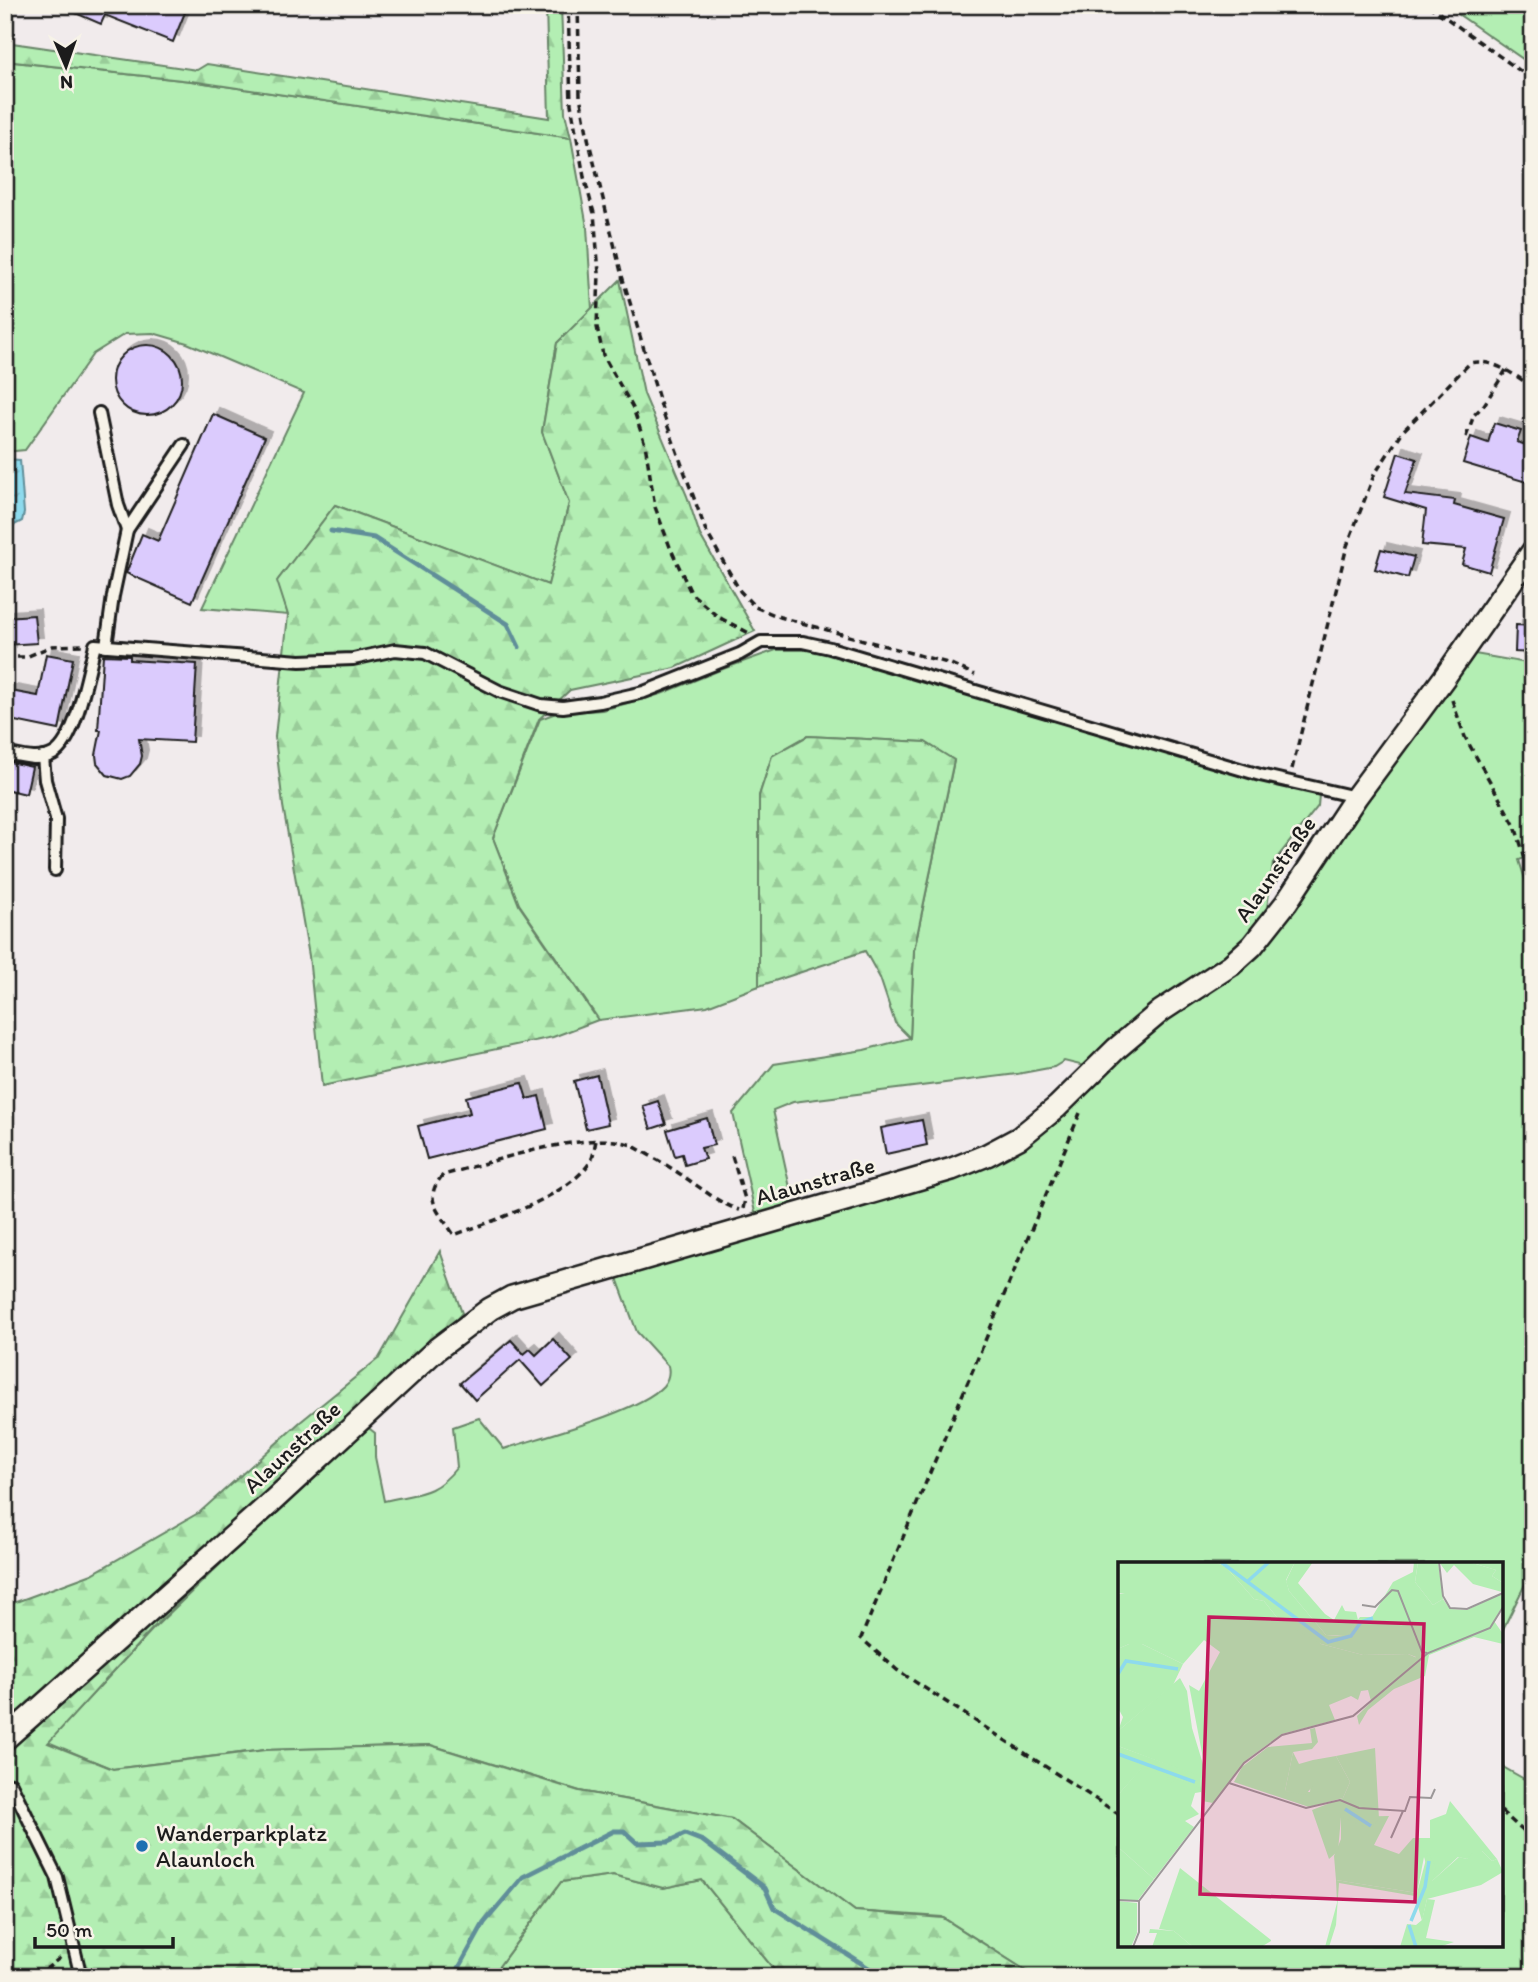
<svg xmlns="http://www.w3.org/2000/svg" width="1538" height="1982" viewBox="0 0 1538 1982" font-family="Itim,sans-serif">
  <style>
    .green { fill: #b3eeb3; stroke: #688568; stroke-width: 2 }
    .forest { fill: url(#forest-firs); stroke: #688568; stroke-width: 2 }
    .water { fill: url(#water-ripples); stroke: #608e99; stroke-width: 2 }
    .lines { fill: none; stroke-linecap: round; stroke-linejoin: round }
    .stream { stroke: #608e99; stroke-width: 5 }
    .building { fill: #dbcbfd; stroke: #1c1c1c; stroke-width: 2; filter: url(#shadow) }
    .service-casing { stroke: #1c1c1c; stroke-width: 16 }
    .minor-casing { stroke: #1c1c1c; stroke-width: 26 }
    .path { stroke: #1c1c1c; stroke-width: 3.5; stroke-dasharray: 7 5; stroke-linecap: butt }
    .service { stroke: #f7f3e8; stroke-width: 10 }
    .minor { stroke: #f7f3e8; stroke-width: 21 }
    .poi-dot { fill: #1f6fb2; stroke: #f7f3e8; stroke-width: 2.5 }
    .labels { text-anchor: middle; stroke-width: 5; stroke-linejoin: round; paint-order: stroke }
    .street-label { font-size: 23px; fill: #1c1c1c; stroke: #f7f3e8 }
    .poi-label { font-size: 23px; fill: #1c1c1c; stroke: #f7f3e8; text-anchor: start }
    .inset-river { fill: none; stroke: #8ddaed; stroke-width: 3.5 }
    .inset-road { fill: none; stroke: #9c9899; stroke-width: 2 }
    .view { fill: #c2185b; fill-opacity: 0.15; stroke: #c2185b; stroke-width: 3.5 }
    .inset-edge { fill: none; stroke: #1c1c1c; stroke-width: 3.5 }
  </style>
  <defs>
    <pattern id="forest-firs" width="22" height="20" patternUnits="userSpaceOnUse" patternTransform="scale(1.75)"><rect width="22" height="20" fill="#b3eeb3"/><path d="M5 1l3.5 6h-7zM16 11l3.5 6h-7z" fill="#9c9"/></pattern>
    <pattern id="water-ripples" width="26" height="14" patternUnits="userSpaceOnUse" patternTransform="scale(1.75)"><rect width="26" height="14" fill="#8ddaed"/><path d="M2 4q2-2 4 0t4 0M15 11q2-2 4 0t4 0" fill="none" stroke="#79bacb"/></pattern>
    <filter id="shadow"><feDropShadow dx="6" dy="-6" stdDeviation="0" flood-color="#0004"/></filter>
  </defs>
  <rect width="100%" height="100%" fill="#f1ebec"/>
  <filter id="ink" filterUnits="userSpaceOnUse"><feTurbulence type="fractalNoise" baseFrequency=".0143" numOctaves="2"/><feDisplacementMap in="SourceGraphic" scale="14" xChannelSelector="R" yChannelSelector="G"/><feConvolveMatrix kernelMatrix="1 2 1 2 8 2 1 2 1" color-interpolation-filters="sRGB"/></filter>
  <g filter="url(#ink)">
    <g class="green">
      <polygon points="1445,5 1533,5 1533,66"/>
      <polygon points="5,61 191,81 571,138 587,227 592,309 557,343 542,432 569,503 548,585 335,505 278,580 288,615 202,608 304,393 187,343 153,333 125,334 93,354 25,450 5,452"/>
      <polygon points="776,650 812,650 932,683 1251,779 1319,795 1318,806 1273,863 1266,916 1230,956 1084,1066 1064,1061 1054,1067 1017,1074 793,1102 773,1110 794,1206 756,1217 733,1113 774,1064 864,1050 910,1038 914,950 954,761 925,742 807,736 772,756 759,796 759,986 707,1006 599,1020 519,904 493,838 540,719 556,713 602,710 661,694 720,670"/>
      <path d="M 1469,653 L 1533,664 L 1533,855 L 1519,860 L 1533,905 L 1533,1568 L 1501,1633 L 1501,1564 L 1120,1564 L 1120,1945 L 1501,1945 L 1501,1766 L 1533,1784 L 1533,1977 L 1036,1977 L 942,1917 L 855,1911 L 732,1819 L 580,1791 L 431,1745 L 265,1750 L 112,1769 L 48,1742 L 153,1629 L 365,1425 L 375,1433 L 375,1457 L 384,1501 C 418,1493 434,1496 457,1467 L 453,1427 L 479,1418 L 504,1449 C 541,1437 639,1412 663,1386 C 668,1380 670,1374 668,1366 L 637,1332 L 617,1278 L 814,1213 L 989,1161 L 1121,1052 L 1219,983 Z"/>
      <polygon points="613,1875 663,1888 702,1880 780,1977 491,1977 561,1882"/>
    </g>
    <g class="forest">
      <polygon points="546,5 561,5 565,113 571,138 191,81 5,61 5,42 197,70 207,64 549,118"/>
      <polygon points="620,280 644,394 687,496 700,535 755,631 675,668 570,690 539,719 493,838 519,905 598,1020 553,1037 322,1086 309,956 283,806 275,737 288,615 277,581 335,505 548,585 569,503 542,432 557,343"/>
      <polygon points="808,736 925,742 954,760 914,950 910,1038 895,1023 880,978 865,951 759,986 759,796 772,756"/>
      <polygon points="440,1251 462,1313 364,1424 152,1629 48,1743 113,1769 265,1750 430,1745 579,1791 732,1819 855,1911 943,1918 1036,1977 780,1977 702,1880 663,1888 613,1875 561,1882 491,1977 5,1977 5,1606 92,1574 200,1512 299,1423 379,1358"/>
    </g>
    <polygon class="water" points="5,459 20,460 24,513 22,521 5,530"/>
    <g class="lines">
      <g class="stream">
        <polyline points="331,531 374,538 508,624 519,647"/>
        <polyline points="454,1977 484,1923 523,1877 614,1831 624,1831 637,1843 668,1842 685,1834 703,1841 765,1888 774,1908 883,1977"/>
      </g>
    </g>
    <g class="building">
      <polygon points="57,5 188,5 173,42 105,15 101,24"/>
      <circle cx="147" cy="380" r="35"/>
      <polygon points="213,414 265,437 192,602 126,573 142,534 158,541"/>
      <polygon points="1494,423 1521,431 1517,442 1533,447 1533,484 1463,463 1471,437 1488,443"/>
      <polygon points="1398,453 1417,459 1405,494 1455,500 1454,505 1504,519 1489,572 1462,564 1466,549 1422,545 1426,510 1384,497"/>
      <polygon points="1381,549 1414,557 1408,578 1375,569"/>
      <polygon points="34,615 37,643 5,645 5,617"/>
      <polygon points="1516,625 1533,626 1533,653 1515,652"/>
      <polygon points="46,654 73,659 59,730 5,719 5,690 38,696"/>
      <polygon points="103,655 130,656 130,660 197,664 192,742 139,739 142,756 140,764 130,776 122,779 107,775 97,763 96,755 101,730 98,730"/>
      <polygon points="5,761 32,767 26,794 5,789"/>
      <polygon points="597,1075 608,1124 586,1129 574,1081"/>
      <polygon points="522,1083 527,1099 539,1096 547,1129 427,1159 418,1126 470,1113 466,1097"/>
      <polygon points="658,1101 666,1124 651,1129 643,1106"/>
      <polygon points="707,1118 714,1145 701,1148 705,1159 685,1165 682,1154 675,1156 667,1130"/>
      <polygon points="922,1120 927,1145 886,1154 881,1128"/>
      <polygon points="553,1339 572,1360 543,1386 520,1360 475,1400 460,1383 511,1340 524,1354 530,1349 536,1355"/>
    </g>
    <g class="lines">
      <g class="service-casing">
        <g id="service">
          <polyline points="99,413 118,505 127,530"/>
          <polyline points="106,646 113,596 127,530 184,445"/>
          <path d="M 5,753 C 21,756 38,762 53,754 C 76,742 88,671 95,645 L 300,661 L 353,659 L 395,650 L 425,653 L 499,691 L 541,705 L 563,707 L 600,702 L 644,692 L 740,654 L 761,642 L 803,642 L 830,648 L 1260,775 L 1356,797"/>
          <polyline points="43,757 45,780 56,819 55,870"/>
          <polyline points="5,1783 11,1784 57,1877 81,1977"/>
        </g>
      </g>
      <g class="minor-casing">
        <polyline id="minor" points="5,1739 266,1507 437,1349 490,1309 512,1297 952,1169 987,1155 1019,1138 1057,1107 1116,1049 1161,1011 1231,965 1252,946 1286,903 1356,797 1444,678 1533,551"/>
      </g>
      <g class="path">
        <polyline points="568,5 571,104 584,177 594,213 599,273 597,327 603,355 633,408 645,444 655,507 670,547 691,593 718,617 749,633"/>
        <polyline points="578,5 580,96 588,138 622,276 664,416 706,531 740,591 755,607 780,617 951,664 975,675"/>
        <polyline points="1428,5 1533,80"/>
        <polyline points="1466,437 1474,415 1484,405 1506,370"/>
        <polyline points="5,657 26,657 52,646 82,645"/>
        <polyline points="1452,700 1465,737 1515,826 1533,883"/>
        <path d="M 1292,769 L 1347,546 L 1374,475 L 1403,431 L 1470,363 C 1493,358 1514,375 1533,387"/>
        <polyline points="1276,883 1275,865 1291,845 1307,835"/>
        <polyline points="1080,1113 861,1638 897,1670 1120,1815"/>
        <path d="M 596,1141 C 594,1148 594,1156 590,1162 C 568,1197 492,1221 454,1235 C 440,1213 421,1199 443,1175 C 486,1164 595,1126 633,1146 C 653,1157 674,1169 693,1183 C 708,1193 721,1204 739,1210"/>
        <polyline points="732,1156 745,1199 743,1209"/>
        <polyline points="1501,1811 1533,1840"/>
        <polyline points="36,1977 61,1957"/>
      </g>
      <use href="#service" class="service"/>
      <use href="#minor" class="minor"/>
    </g>
  </g>
  <circle class="poi-dot" cx="142" cy="1846" r="7"/>
  <g class="labels">
    <g class="street-label">
      <text transform="translate(1275 869) rotate(-55)" y="8">Alaunstraße</text>
      <text transform="translate(815 1181) rotate(-16)" y="8">Alaunstraße</text>
      <text transform="translate(292 1447) rotate(-43)" y="8">Alaunstraße</text>
    </g>
    <g class="poi-label">
      <text x="156" y="1841">Wanderparkplatz<tspan x="156" dy="26">Alaunloch</tspan></text>
    </g>
  </g>
  <g transform="translate(1118 1562)">
    <rect width="385" height="385" fill="#f1ebec"/>
    <path d="M 0,0 L 97,0 L 108,5 L 136,37 L 146,39 L 161,58 L 187,68 L 203,82 L 245,93 L 290,92 L 299,96 L 253,139 L 250,128 L 243,129 L 240,138 L 233,134 L 211,143 L 217,158 L 164,172 L 131,196 L 95,241 L 84,239 L 83,230 L 77,231 L 73,244 L 81,252 L 67,259 L 76,265 L 36,317 L 0,285 L 0,233 L 25,204 L 83,225 L 82,215 L 0,184 L 0,169 L 62,116 L 69,129 L 74,166 L 88,212 L 71,123 L 81,129 L 102,90 L 86,78 L 65,102 L 24,82 L 11,82 L 2,86 L 0,99 L 0,32 L 7,31 L 0,31 ZM 177,0 L 195,0 L 180,21 L 207,52 L 216,58 L 224,43 L 227,49 L 238,50 L 240,58 L 228,74 L 208,73 L 171,29 L 168,19 ZM 300,0 L 320,0 L 325,37 L 315,43 L 297,20 ZM 321,0 L 351,0 L 378,8 L 374,14 L 385,21 L 384,30 L 355,22 L 336,3 L 329,11 ZM 197,166 L 200,180 L 194,187 L 175,190 L 167,229 L 192,230 L 195,198 L 218,194 L 232,220 L 225,236 L 191,245 L 116,220 L 124,205 L 150,185 L 194,181 L 192,167 ZM 332,239 L 379,297 L 374,299 L 364,289 L 349,297 L 340,295 L 313,320 L 306,295 L 299,331 L 218,318 L 216,294 L 223,277 L 223,255 L 271,254 L 256,283 L 281,292 L 295,276 L 312,276 L 312,258 L 328,252 ZM 62,306 L 153,378 L 153,379 L 143,385 L 75,385 L 56,369 L 41,367 ZM 309,337 L 317,338 L 308,376 L 336,380 L 321,385 L 282,385 L 289,362 L 298,363 L 304,358 ZM 0,339 L 19,341 L 19,371 L 13,385 L 0,385 Z" fill="#b3eeb3"/>
    <path d="M 97,0 L 177,0 L 168,18 L 171,29 L 208,73 L 220,74 L 228,73 L 242,55 L 254,55 L 275,20 L 295,10 L 296,0 L 300,0 L 297,20 L 315,43 L 325,37 L 332,47 L 349,48 L 385,31 L 385,43 L 376,59 L 385,72 L 385,82 L 356,75 L 311,93 L 307,114 L 276,127 L 250,148 L 241,163 L 239,154 L 298,95 L 290,92 L 245,93 L 203,82 L 161,58 L 146,39 L 136,37 L 108,5 ZM 351,0 L 384,0 L 385,21 L 374,14 L 378,8 ZM 11,82 L 24,82 L 65,102 L 55,123 L 0,169 L 5,155 L 0,146 L 2,86 ZM 0,184 L 82,214 L 83,226 L 57,216 L 52,224 L 49,214 L 25,205 L 0,233 ZM 257,186 L 261,257 L 252,267 L 223,255 L 220,289 L 211,297 L 194,248 L 225,236 L 232,220 L 218,194 ZM 175,190 L 181,202 L 195,198 L 195,224 L 187,233 L 167,229 ZM 0,285 L 36,317 L 20,338 L 0,339 ZM 356,289 L 364,289 L 374,299 L 379,297 L 385,310 L 363,323 L 309,337 L 304,359 L 297,334 L 221,321 L 218,363 L 211,385 L 207,385 L 219,341 L 218,318 L 299,331 L 310,290 L 318,305 L 314,319 L 341,295 L 349,297 ZM 32,367 L 56,369 L 75,385 L 34,385 L 39,371 L 31,371 Z" fill="#b3eeb3"/>
    <path class="inset-river" d="M 103,0 L 210,80 L 233,74 L 243,60 L 255,56M 130,19 L 151,0M 0,112 L 8,99 L 60,107M 0,192 L 77,220M 227,247 L 253,264M 293,359 L 307,325 L 311,299M 291,363 L 298,385"/>
    <path class="inset-road" d="M 321,0 L 325,34 L 332,46 L 349,47 L 385,31M 244,43 L 257,45 L 274,28 L 280,29 L 304,90 L 309,91M 111,221 L 188,246 L 222,238 L 241,246 L 287,249 L 292,235 L 313,236 L 317,227M 273,276 L 285,249M 0,338 L 21,339M 15,385 L 21,370 L 21,339 L 126,201 L 164,173 L 235,154 L 310,91 L 372,66 L 385,45"/>
    <path class="view" d="M 91,55 L 306,62 L 297,340 L 82,332 Z"/>
    <rect width="385" height="385" class="inset-edge"/>
  </g>
  <rect width="1538" height="1982" fill="none" stroke="#f7f3e8" stroke-width="28"/>
  <rect x="14" y="14" width="1510" height="1954" fill="none" stroke="#1c1c1c" stroke-width="2.5" filter="url(#ink)"/>
  <g transform="translate(66 66) rotate(178)" stroke="#f7f3e8" stroke-width="5" paint-order="stroke">
  <path d="M0-5L12 26L0 18L-12 26Z" fill="#1c1c1c"/>
  <text y="-10" font-size="19" font-weight="bold" text-anchor="middle" fill="#1c1c1c">N</text>
  </g>
  <path d="M35 1937v10h138v-10" fill="none" stroke="#1c1c1c" stroke-width="3.5"/>
  <text x="46" y="1937" font-size="21" fill="#1c1c1c" stroke="#f7f3e8" stroke-width="5" paint-order="stroke">50 m</text>
</svg>
